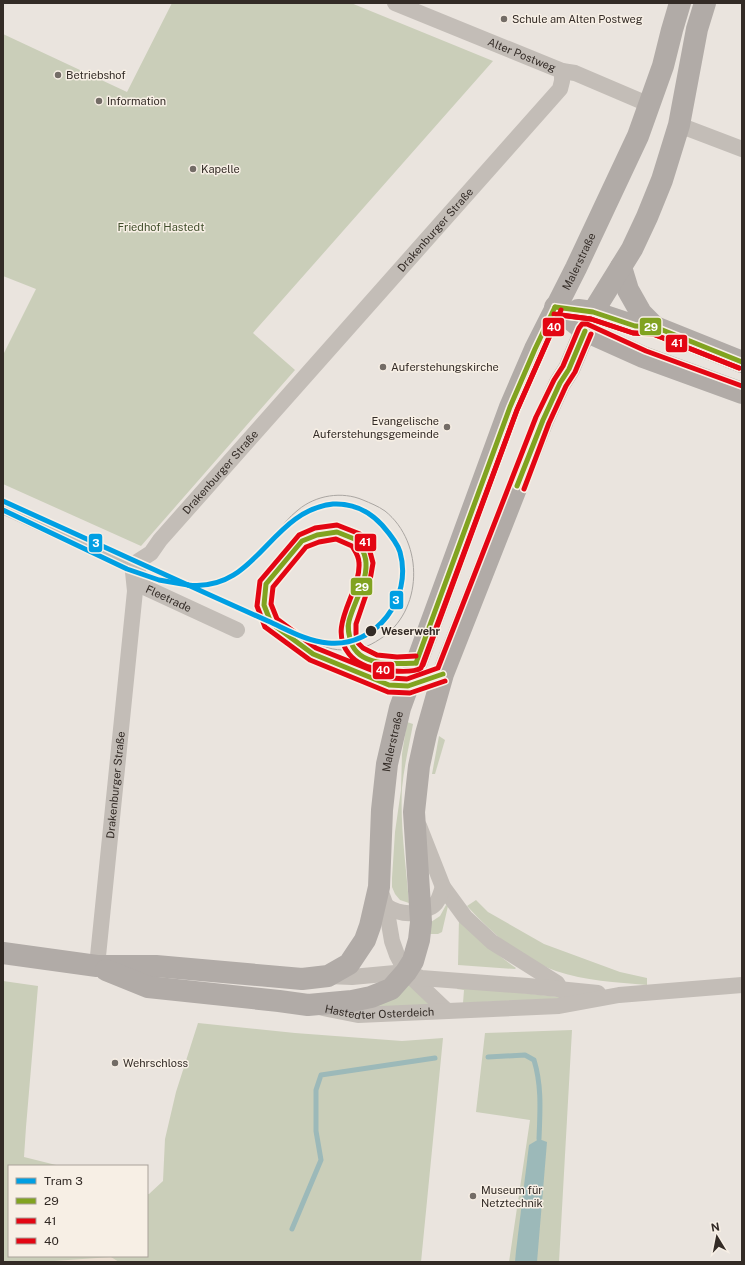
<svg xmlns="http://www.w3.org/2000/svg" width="745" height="1265" viewBox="0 0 745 1265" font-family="'Public Sans',sans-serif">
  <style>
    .green { fill: #caceb9 }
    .plaza { fill: #e8dcce }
    .water { fill: #9cb9b9 }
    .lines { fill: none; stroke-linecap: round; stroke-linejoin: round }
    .stream { stroke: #9cb9b9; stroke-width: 5 }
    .minor { stroke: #c3bdb7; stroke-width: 16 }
    .primary { stroke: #b1aba7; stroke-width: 22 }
    .tram { stroke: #aaa6a2; stroke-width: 1 }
    .bus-1-casing { stroke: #f7efe5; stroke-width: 8 }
    .bus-2-casing { stroke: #f7efe5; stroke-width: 8 }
    .bus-3-casing { stroke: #f7efe5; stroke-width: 8 }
    .bus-1 { stroke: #81a320; stroke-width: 5 }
    .bus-2 { stroke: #e30613; stroke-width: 5 }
    .bus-3 { stroke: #e30613; stroke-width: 5 }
    .tram-1-casing { stroke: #f7efe5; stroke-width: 8 }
    .tram-1 { stroke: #009fe3; stroke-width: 5 }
    .poi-dot { fill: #736c66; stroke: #f7efe5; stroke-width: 1.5 }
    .stop-dot { fill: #332b26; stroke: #f7efe5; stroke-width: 1.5 }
    .labels { text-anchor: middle; stroke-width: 3; stroke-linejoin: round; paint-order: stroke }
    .poi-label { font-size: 11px; fill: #332b26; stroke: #f7efe5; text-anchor: start }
    .street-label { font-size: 11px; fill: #332b26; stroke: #f7efe5 }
    .park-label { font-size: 11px; fill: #414f2c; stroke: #f7efe5 }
    .stop-label { font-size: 11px; font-weight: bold; fill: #332b26; stroke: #f7efe5; text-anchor: start }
    .line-badge { stroke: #f7efe5; stroke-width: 1.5 }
    .badge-label { font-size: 11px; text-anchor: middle; font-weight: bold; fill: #fff }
  </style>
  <rect width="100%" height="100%" fill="#eae4de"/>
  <g class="green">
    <polygon points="172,3 351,3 493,61 253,333 295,370 141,546 3,484 3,355 36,289 3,276 3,34 127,92"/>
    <path d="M 407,722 L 413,724 C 409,746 404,767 402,788 C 400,826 406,865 409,903 L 400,900 L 395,894 L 392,887 L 392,878 L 395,832 L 401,790 L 402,754 Z"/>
    <polygon points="439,736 445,740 435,774 432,774"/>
    <path d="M 476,900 L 488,912 L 544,944 L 620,972 L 647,978 L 647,985 C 616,982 585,981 556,971 C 520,959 492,933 467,906 Z"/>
    <polygon points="446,905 448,906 442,932 438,934 429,934 431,922 440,916"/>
    <path d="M 459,918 C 476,937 495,953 516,968 L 515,969 L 458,965 Z"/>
    <polygon points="3,981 38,986 26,1127 24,1157 60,1166 9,1166 9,1256 147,1256 147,1194 149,1194 163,1181 165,1139 176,1092 198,1023 295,1033 402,1041 443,1038 421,1262 3,1262"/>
    <polygon points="409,984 436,1005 373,1008"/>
    <polygon points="458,986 569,998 463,1003 464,990 457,989"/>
    <polygon points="572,1030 559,1262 509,1262 530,1120 476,1112 485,1033"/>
  </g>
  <polygon class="plaza" points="111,1257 119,1262 3,1262 40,1262"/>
  <polygon class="water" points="539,1139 547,1142 537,1262 515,1262 516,1251 529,1145"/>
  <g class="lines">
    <g class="stream">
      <path d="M 488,1057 L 525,1055 L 534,1060 C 542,1086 540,1112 539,1139"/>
      <polyline points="292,1229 321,1160 316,1131 316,1090 321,1075 435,1058"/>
    </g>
    <g class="minor">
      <path id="s1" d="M 395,3 L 562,71 L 575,73 L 650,105"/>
      <polyline points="679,125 742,149"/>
      <path id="s2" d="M 3,506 L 136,567 L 144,587 L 237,630"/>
      <polyline points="419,826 443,887 465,917 492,942 557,983 561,990"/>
      <polyline points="379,887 386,906 392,941 397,955 406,972 447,1011"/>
      <path d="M 386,906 C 399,914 412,916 426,909 C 429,908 433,906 435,904 C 439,901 441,892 443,887"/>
      <path id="s3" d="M 97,966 L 135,591 L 133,572 L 137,562 L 151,553 L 160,540 L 560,89 L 562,81 L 562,71"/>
      <polyline points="328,976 352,977 406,972 421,978 528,986 598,993"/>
      <path id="s4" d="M 323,1008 L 358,1015 L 559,1006 L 619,995 L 742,985"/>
    </g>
    <g class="primary">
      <polyline points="621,267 628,290 641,313 655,327"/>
      <polyline points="555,307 585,331 643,357 742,393"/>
      <polyline points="578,310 593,312 635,326 655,327 742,362"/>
      <path id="s5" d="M 3,953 L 97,966 L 156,966 L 302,979 L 328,976 L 349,964 L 365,940 L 370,926 L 379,887 L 382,810 L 387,764 L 400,708 L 408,686 L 510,407 L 535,349 L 576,268 L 638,136 L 663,66 L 672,30 L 680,3"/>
      <polyline points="106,970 148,987 279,1001 308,1005 352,1001 371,997 391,989 406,972 413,961 419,940 421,922 414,812 419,766 426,734 443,674 543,420 560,383 569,369 593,312 632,249 647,217 662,180 679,125 697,29 705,3"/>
    </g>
    <path class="tram" d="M 275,535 C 282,526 289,517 298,510 C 316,495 342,491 363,500 C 370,503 378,506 385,511 C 425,543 423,612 380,639 C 368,647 357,651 343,650 C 328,650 316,643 303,638"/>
    <g class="bus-1-casing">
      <g id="bus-1">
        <polyline points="555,307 593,312 635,326 655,327 742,362"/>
        <polyline points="517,486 543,420 560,383 569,369 585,331"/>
        <path d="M 416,663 C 395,664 359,667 351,642 C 349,635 347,628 349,621 C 354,602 367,583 366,563 C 366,554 361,547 357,540 L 337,532 L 317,535 L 302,541 L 266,584 L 264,605 L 271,623 L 313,654 L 389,685 L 408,686 L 443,674"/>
        <polyline points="416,663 510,407 535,349 555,307"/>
      </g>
    </g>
    <g class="bus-2-casing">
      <g id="bus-2">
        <polyline points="554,314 591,319 633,333 653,334 739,368"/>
        <polyline points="524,489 549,423 566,386 575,372 591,334"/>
        <polyline points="416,656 397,657 377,655 363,648 358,643 356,634 356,624 369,586 373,563 369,548 360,534 337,525 315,528 299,535 260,581 257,606 265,627 310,660 388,692 410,693 445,681"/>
        <polyline points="423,665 517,410 561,310"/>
      </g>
    </g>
    <g class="bus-3-casing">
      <path id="bus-3" d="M 739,368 L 653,334 L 633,333 L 591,319 L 559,315 L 517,410 L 421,668 C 414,673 391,671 382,670 C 369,668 357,664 349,654 C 326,626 361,593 359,563 C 359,556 355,551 352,546 L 336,539 L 319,542 L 306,547 L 273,587 L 271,604 L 277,619 L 316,648 L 391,678 L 407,679 L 438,668 L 536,417 L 554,380 L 563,366 L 579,328 L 582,324 L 587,324 L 646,351 L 742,386"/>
    </g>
    <use href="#bus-1" class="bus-1"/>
    <use href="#bus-2" class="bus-2"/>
    <use href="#bus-3" class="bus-3"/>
    <g class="tram-1-casing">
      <g id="tram-1">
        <polyline points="3,501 188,585"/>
        <path d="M 333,504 C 352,503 369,511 382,525 C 389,533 397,542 400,552 C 413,598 376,648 328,643 C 306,641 288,630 268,621 C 241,609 214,597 188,585 C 257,593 269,511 333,504 Z"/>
        <polyline points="3,510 127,569 159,580 188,585"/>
      </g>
    </g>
    <use href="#tram-1" class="tram-1"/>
  </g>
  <g class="poi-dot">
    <circle cx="504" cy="19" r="4"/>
    <circle cx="58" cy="75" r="4"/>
    <circle cx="99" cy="101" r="4"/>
    <circle cx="193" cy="169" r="4"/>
    <circle cx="383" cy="367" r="4"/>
    <circle cx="447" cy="427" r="4"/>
    <circle cx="115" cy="1063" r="4"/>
    <circle cx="473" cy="1196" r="4"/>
  </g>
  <circle class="stop-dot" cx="371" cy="631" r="6"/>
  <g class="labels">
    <g class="poi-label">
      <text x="512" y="23">Schule am Alten Postweg</text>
      <text x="66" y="79">Betriebshof</text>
      <text x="107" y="105">Information</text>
      <text x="201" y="173">Kapelle</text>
      <text x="391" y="371">Auferstehungskirche</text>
      <text x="439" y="425" text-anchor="end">Evangelische<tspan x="439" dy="13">Auferstehungsgemeinde</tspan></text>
      <text x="123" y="1067">Wehrschloss</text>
      <text x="481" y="1194">Museum für<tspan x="481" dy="13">Netztechnik</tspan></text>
    </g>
    <g class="street-label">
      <text dy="4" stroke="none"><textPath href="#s1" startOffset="137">Alter Postweg</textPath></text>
      <text dy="4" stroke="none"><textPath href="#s3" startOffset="854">Drakenburger Straße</textPath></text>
      <text dy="4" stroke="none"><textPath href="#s5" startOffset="1097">Malerstraße</textPath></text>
      <text dy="4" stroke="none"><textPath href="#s3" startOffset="530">Drakenburger Straße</textPath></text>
      <text dy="4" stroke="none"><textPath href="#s2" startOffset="195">Fleetrade</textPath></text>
      <text dy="4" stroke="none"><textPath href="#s5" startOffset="581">Malerstraße</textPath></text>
      <text dy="4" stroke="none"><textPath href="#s3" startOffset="182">Drakenburger Straße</textPath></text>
      <text dy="4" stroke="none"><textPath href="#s4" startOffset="57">Hastedter Osterdeich</textPath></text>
    </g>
    <g class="park-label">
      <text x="161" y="231">Friedhof Hastedt</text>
    </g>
    <g class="stop-label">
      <text x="381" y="635">Weserwehr</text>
    </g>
  </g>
  <g class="line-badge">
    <rect x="639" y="317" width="23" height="19" rx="4" fill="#81a320"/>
    <rect x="542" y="317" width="23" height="20" rx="4" fill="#e30613"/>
    <rect x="665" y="334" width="23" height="19" rx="4" fill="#e30613"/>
    <rect x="354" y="533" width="23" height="19" rx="4" fill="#e30613"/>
    <rect x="88" y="533" width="15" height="20" rx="4" fill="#009fe3"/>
    <rect x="350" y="577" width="23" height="19" rx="4" fill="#81a320"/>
    <rect x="389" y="590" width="15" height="20" rx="4" fill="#009fe3"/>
    <rect x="372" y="661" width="23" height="19" rx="4" fill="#e30613"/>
  </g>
  <g class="badge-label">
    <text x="651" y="331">29</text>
    <text x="554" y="331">40</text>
    <text x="677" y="347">41</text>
    <text x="365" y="546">41</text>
    <text x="96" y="547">3</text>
    <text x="362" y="591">29</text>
    <text x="396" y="604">3</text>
    <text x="383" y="674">40</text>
  </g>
  <rect width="745" height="1265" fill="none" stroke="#332b26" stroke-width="8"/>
  <rect x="8" y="1165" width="140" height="92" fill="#f7efe5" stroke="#a9a199"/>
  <rect x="16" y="1178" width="20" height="6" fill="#009fe3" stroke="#a9a199"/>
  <text x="44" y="1185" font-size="12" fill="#332b26">Tram 3</text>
  <rect x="16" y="1198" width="20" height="6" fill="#81a320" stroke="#a9a199"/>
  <text x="44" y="1205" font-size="12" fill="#332b26">29</text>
  <rect x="16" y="1218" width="20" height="6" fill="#e30613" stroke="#a9a199"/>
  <text x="44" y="1225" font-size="12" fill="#332b26">41</text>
  <rect x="16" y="1238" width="20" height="6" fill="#e30613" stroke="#a9a199"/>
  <text x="44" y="1245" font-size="12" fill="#332b26">40</text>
  <g transform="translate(717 1237) rotate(350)" stroke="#f7efe5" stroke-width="3" paint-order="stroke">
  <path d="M0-3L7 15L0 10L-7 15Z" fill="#332b26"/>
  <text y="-6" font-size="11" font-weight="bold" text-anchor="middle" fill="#332b26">N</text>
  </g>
</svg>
